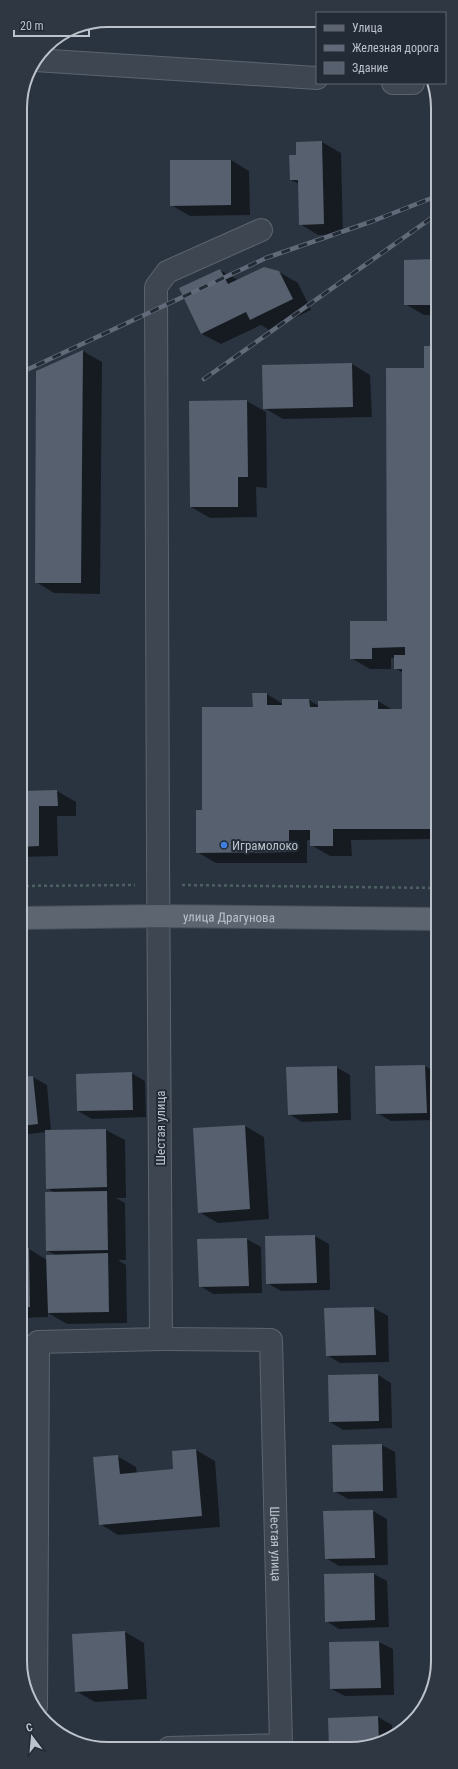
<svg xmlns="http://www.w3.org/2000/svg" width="458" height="1769" viewBox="0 0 458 1769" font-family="'Roboto Condensed',sans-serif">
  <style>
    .shadow { fill: #0007 }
    .building { fill: #56606e }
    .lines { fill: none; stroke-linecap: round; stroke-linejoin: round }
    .minor-casing { stroke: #5c646e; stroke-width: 24 }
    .major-casing { stroke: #484f5a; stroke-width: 24 }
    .path { stroke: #4c5f61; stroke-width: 2.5; stroke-dasharray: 3 3; stroke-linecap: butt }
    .minor { stroke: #3e4651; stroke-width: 22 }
    .major { stroke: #5d6571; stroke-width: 22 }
    .rail-casing { stroke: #616a78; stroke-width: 4.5 }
    .rail { stroke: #232b37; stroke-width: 3; stroke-dasharray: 9; stroke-linecap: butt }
    .shop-dot { fill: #3f7fe0; stroke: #232b37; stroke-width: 1.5 }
    .labels { text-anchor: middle; stroke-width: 4; stroke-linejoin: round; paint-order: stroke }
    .poi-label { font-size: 13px; fill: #bbc2cb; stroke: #232b37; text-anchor: start }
    .street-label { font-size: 13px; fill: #bbc2cb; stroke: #232b37 }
    .rim { fill: none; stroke: #bbc2cb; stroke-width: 2 }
  </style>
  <rect width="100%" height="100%" fill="#2a3441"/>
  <g class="shadow">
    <polygon points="322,142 341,153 343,235 318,235 300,224 299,184 291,180 298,156 297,143"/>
    <polygon points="231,160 249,171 250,215 190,216 171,205"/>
    <polygon points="437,260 437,315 424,315 405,304 405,261"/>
    <polygon points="220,270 238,280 279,272 298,283 311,310 269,330 261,325 221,344 202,334 180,289"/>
    <polygon points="425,347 437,347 438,839 351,840 352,856 330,856 311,845 311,840 307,840 307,863 216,863 197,852 203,811 254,708 267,694 283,704 283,700 309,700 319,706 378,701 393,710 403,710 403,673 395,668 395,658 391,658 391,669 370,669 351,658 388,622 425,369"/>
    <polygon points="83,351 102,362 100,594 54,593 36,582 37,372"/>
    <polygon points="352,364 370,375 372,417 283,419 264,408"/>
    <polygon points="247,401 266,412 267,488 256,487 257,517 210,518 191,507 190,402"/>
    <polygon points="57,791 76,802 76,816 57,816 58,856 20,857 20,792"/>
    <polygon points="425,1066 438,1073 438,1120 391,1121 377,1113 376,1067"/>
    <polygon points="336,1067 350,1075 351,1120 302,1122 289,1114"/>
    <polygon points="131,1073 145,1081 146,1117 92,1119 78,1111"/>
    <polygon points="33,1077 47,1085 51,1131 106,1130 125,1140 126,1198 116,1198 125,1203 126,1260 118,1260 126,1265 127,1323 67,1324 48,1313 48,1317 21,1318 21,1249 29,1249 47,1260 56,1255 47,1251 55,1193 47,1188 46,1132 21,1135 21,1078"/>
    <polygon points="245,1126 264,1137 269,1219 218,1223 199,1212 194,1129"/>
    <polygon points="315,1236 329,1244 330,1290 281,1291 267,1283 266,1237"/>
    <polygon points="247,1239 261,1247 262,1293 213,1294 200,1286"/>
    <polygon points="374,1308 388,1316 389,1362 340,1363 327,1355 325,1309"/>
    <polygon points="378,1375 391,1383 392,1428 343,1430 330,1422"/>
    <polygon points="382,1445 395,1452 397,1498 348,1499 334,1491"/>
    <polygon points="196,1450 215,1461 220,1527 118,1535 100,1524 117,1456 136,1467 137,1474 174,1470"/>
    <polygon points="373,1511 387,1519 388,1565 339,1566 326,1558 324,1512"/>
    <polygon points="374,1574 387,1581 389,1627 339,1629 326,1621"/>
    <polygon points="125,1632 144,1643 147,1699 95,1702 76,1691"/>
    <polygon points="330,1642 379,1642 393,1649 394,1695 345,1696 331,1689"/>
    <polygon points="378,1717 392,1725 392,1738 362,1748 330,1748 329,1719"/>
  </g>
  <g class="building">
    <polygon points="322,141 324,224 299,225 298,180 290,180 289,155 296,155 296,142"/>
    <polygon points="170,160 231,160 231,205 170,206"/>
    <polygon points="437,259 437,305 404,305 404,260"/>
    <polygon points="264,267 279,271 293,299 250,320 246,312 201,334 179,288 220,269 228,284"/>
    <polygon points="424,346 437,346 437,829 333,829 333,846 310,846 310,830 289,830 289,852 196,853 196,810 202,810 202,707 253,707 252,693 267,693 267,705 282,705 282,699 309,699 310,707 318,707 318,701 378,700 378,709 402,709 402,669 394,669 394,655 405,655 405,647 372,648 372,659 350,659 350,621 387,621 386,368 424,368"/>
    <polygon points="83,350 81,583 35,583 36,371"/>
    <polygon points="352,363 353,407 263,409 262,365"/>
    <polygon points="247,400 248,477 238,477 238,507 190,507 189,401"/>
    <polygon points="57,790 58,806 39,806 39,846 20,847 20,791"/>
    <polygon points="425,1065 427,1113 376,1114 375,1066"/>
    <polygon points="337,1066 338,1113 288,1115 286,1067"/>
    <polygon points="132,1072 133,1110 77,1111 76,1074"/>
    <polygon points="33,1076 38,1124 21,1126 21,1077"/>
    <polygon points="245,1125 250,1209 198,1213 193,1128"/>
    <polygon points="106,1129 107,1187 46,1189 45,1130"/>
    <polygon points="107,1191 108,1250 46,1251 45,1192"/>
    <polygon points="315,1235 317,1283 266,1284 265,1236"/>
    <polygon points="247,1238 249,1286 199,1287 197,1239"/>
    <polygon points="21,1248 29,1248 30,1307 21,1307"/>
    <polygon points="108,1253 109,1312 48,1313 46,1255"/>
    <polygon points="374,1307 376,1355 326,1356 324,1308"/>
    <polygon points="378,1374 379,1421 329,1422 328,1375"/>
    <polygon points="382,1444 383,1491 333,1492 332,1445"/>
    <polygon points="196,1449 202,1516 99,1525 93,1457 118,1455 120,1474 173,1469 172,1451"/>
    <polygon points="373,1510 375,1558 325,1559 323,1511"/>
    <polygon points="374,1573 375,1620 325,1622 324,1574"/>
    <polygon points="125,1631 128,1689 75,1692 72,1634"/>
    <polygon points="379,1641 381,1688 330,1689 329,1642"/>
    <polygon points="378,1716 379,1742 362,1748 329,1748 328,1718"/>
  </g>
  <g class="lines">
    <g class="minor-casing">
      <g id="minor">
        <polyline points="35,60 317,78"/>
        <polyline points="393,83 413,83"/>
        <path id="s1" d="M 161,1339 L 271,1340 L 281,1745 L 169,1748"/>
        <polyline points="36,1707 38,1342 161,1339 158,854 156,287 167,272 261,230"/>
      </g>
    </g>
    <g class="major-casing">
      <g id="major">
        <path id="s2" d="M 20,918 L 159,916 L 438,919"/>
      </g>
    </g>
    <g class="path">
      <polyline points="182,885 438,888"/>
      <polyline points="20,886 135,885"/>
    </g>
    <use href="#minor" class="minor"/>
    <use href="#major" class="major"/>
    <g class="rail-casing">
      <g id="rail">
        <polyline points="20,373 266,258 373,221 437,196"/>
        <polyline points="204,379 437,214"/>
      </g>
    </g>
    <use href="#rail" class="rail"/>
  </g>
  <circle class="shop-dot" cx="224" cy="845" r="4"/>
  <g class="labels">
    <g class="poi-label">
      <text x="232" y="850">Играмолоко</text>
    </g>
    <g class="street-label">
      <text dy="5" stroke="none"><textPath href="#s2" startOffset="209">улица Драгунова</textPath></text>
      <text transform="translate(160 1128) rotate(-90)" y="5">Шестая улица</text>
      <text dy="5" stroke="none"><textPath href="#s1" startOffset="314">Шестая улица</textPath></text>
    </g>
  </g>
  <path d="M0 0H458V1769H0ZM108 27H350A81 81 0 0 1 431 108V1661A81 81 0 0 1 350 1742H108A81 81 0 0 1 27 1661V108A81 81 0 0 1 108 27Z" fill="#2f3743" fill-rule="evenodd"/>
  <path class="rim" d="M108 27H350A81 81 0 0 1 431 108V1661A81 81 0 0 1 350 1742H108A81 81 0 0 1 27 1661V108A81 81 0 0 1 108 27Z"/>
  <rect x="316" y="12" width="130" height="72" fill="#232b37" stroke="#606772"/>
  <rect x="324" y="25" width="20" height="6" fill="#5d6571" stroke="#606772"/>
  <text x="352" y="32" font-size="12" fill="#bbc2cb">Улица</text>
  <rect x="324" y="45" width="20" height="6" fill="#616a78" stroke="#606772"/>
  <text x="352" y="52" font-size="12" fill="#bbc2cb">Железная дорога</text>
  <rect x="324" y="62" width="20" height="12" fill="#56606e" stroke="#606772"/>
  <text x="352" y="72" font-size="12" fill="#bbc2cb">Здание</text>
  <g transform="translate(32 1737) rotate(344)" stroke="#232b37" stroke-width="3" paint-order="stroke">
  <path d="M0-3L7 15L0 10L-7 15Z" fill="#bbc2cb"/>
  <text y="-6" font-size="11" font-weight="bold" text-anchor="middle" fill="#bbc2cb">С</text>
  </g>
  <path d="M14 30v6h75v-6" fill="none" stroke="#bbc2cb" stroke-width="2"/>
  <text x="20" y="30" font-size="12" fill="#bbc2cb" stroke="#232b37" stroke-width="3" paint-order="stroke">20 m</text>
</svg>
